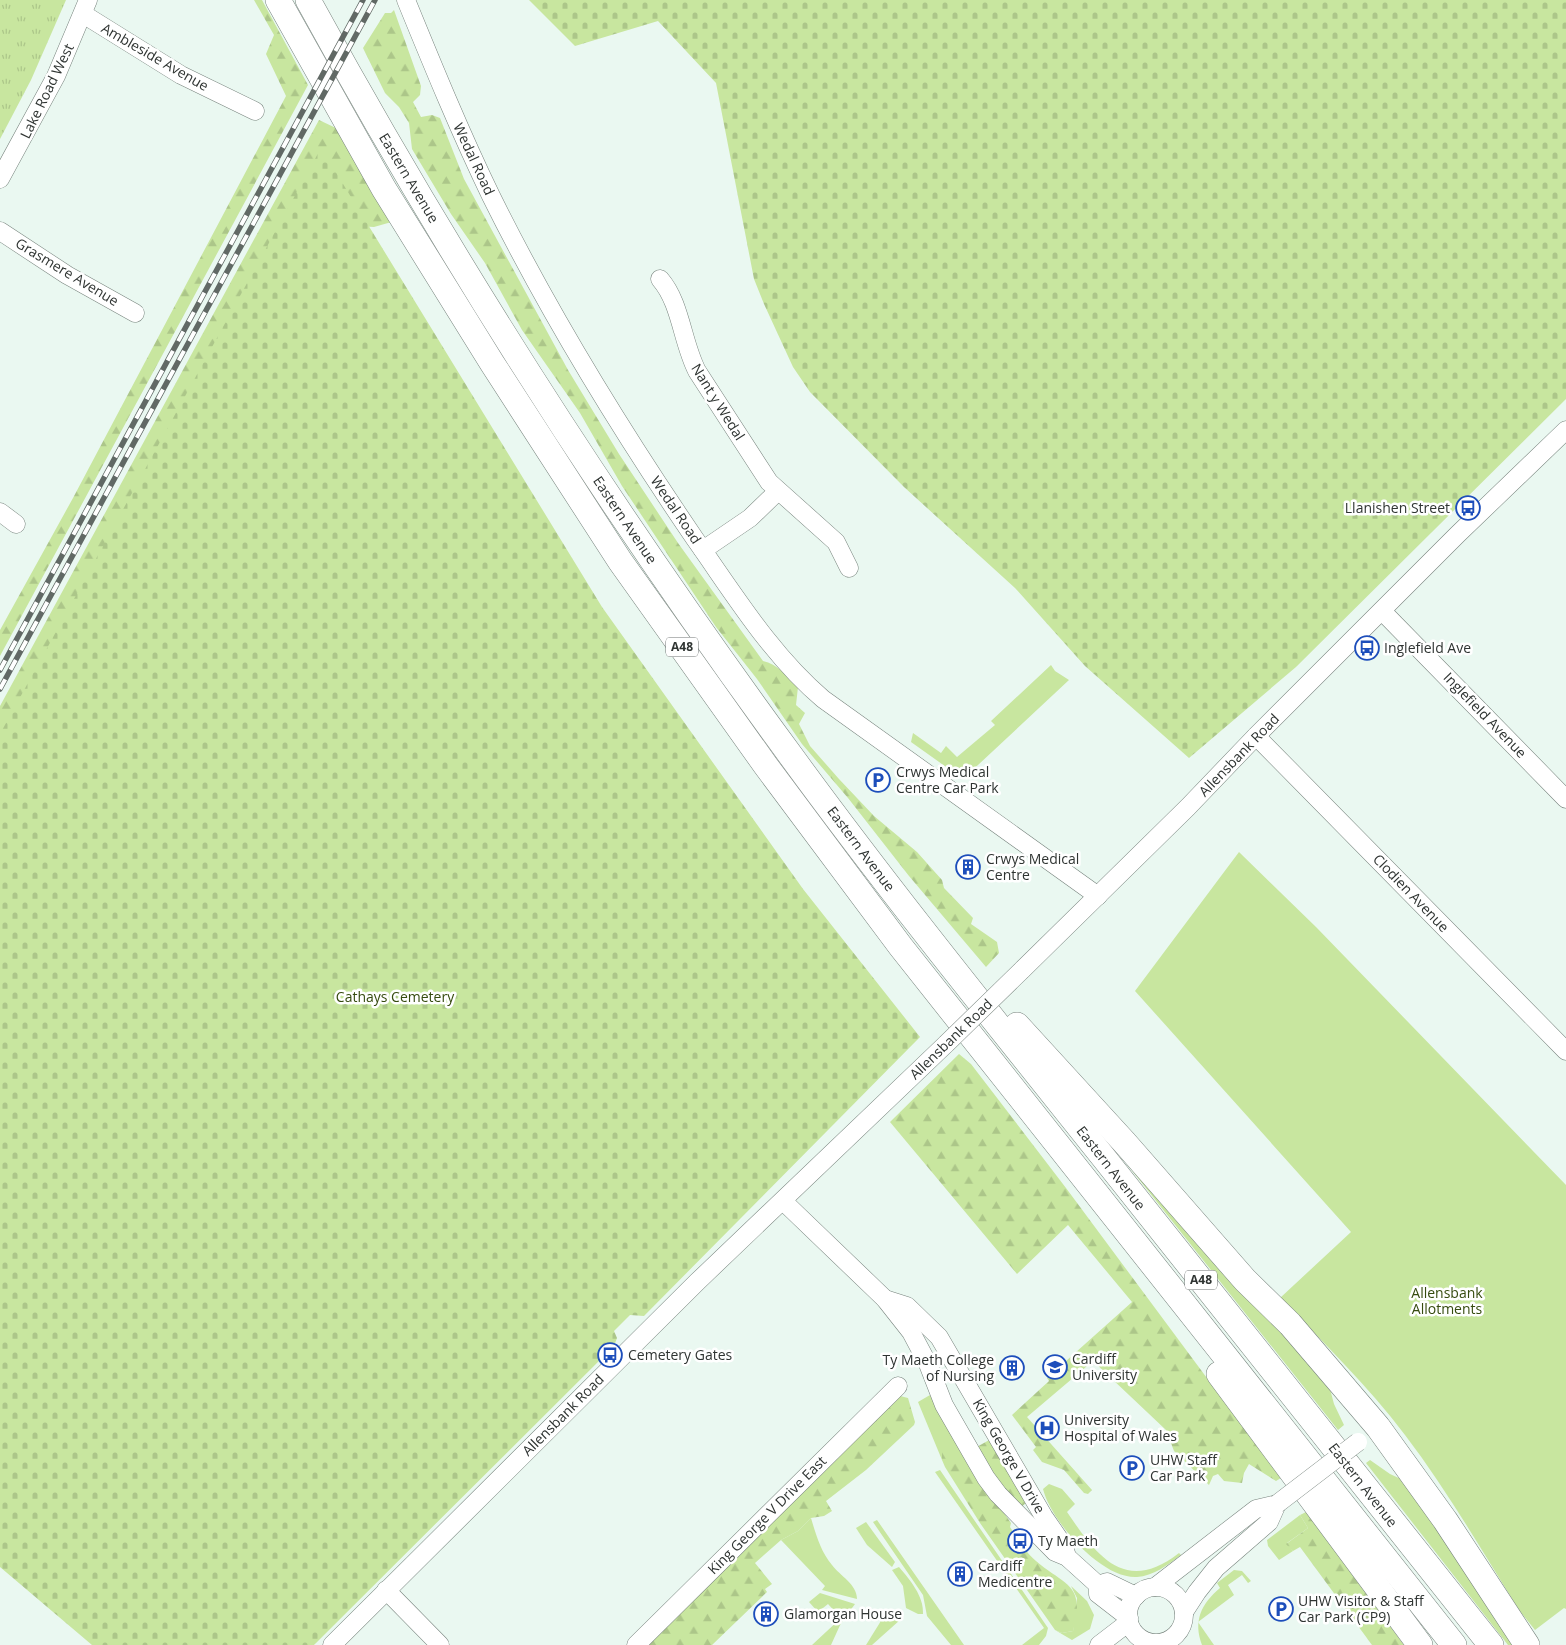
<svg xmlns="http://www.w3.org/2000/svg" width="1566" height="1645" viewBox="0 0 1566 1645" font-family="'Open Sans',sans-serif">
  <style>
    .green { fill: #c8e69f }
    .forest { fill: url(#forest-firs) }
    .cemetery { fill: url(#cemetery-stones) }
    .park { fill: url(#park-tufts) }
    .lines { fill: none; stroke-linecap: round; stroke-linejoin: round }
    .minor-casing { stroke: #77837d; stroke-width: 19 }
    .highway-casing { stroke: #77837d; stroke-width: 26 }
    .minor { stroke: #fff; stroke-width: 18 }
    .highway { stroke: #fff; stroke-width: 25 }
    .rail-casing { stroke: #616965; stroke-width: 5.5 }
    .rail { stroke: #fff; stroke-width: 4; stroke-dasharray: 11; stroke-linecap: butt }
    .minor-bridge-casing { stroke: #77837d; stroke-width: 19; stroke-linecap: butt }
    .minor-bridge { stroke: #fff; stroke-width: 18 }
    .labels { text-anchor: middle; stroke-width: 5; stroke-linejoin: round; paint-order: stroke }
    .shield { fill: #fff; stroke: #6d7170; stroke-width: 1 }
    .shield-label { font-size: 12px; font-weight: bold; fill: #2f3432 }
    .street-label { font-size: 14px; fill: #2f3432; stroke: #fff }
    .poi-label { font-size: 14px; fill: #2f3432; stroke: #fff; text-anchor: start }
    .park-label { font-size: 14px; fill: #364b0f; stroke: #fff }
  </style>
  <defs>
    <pattern id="forest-firs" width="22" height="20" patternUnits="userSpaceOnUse" patternTransform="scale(1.25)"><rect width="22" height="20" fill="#c8e69f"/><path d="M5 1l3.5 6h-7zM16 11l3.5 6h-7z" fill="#acc689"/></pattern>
    <pattern id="cemetery-stones" width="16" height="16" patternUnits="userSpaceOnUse" patternTransform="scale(1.25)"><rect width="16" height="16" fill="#c8e69f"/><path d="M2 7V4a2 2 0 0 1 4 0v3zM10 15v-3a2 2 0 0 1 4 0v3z" fill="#acc689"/></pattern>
    <pattern id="park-tufts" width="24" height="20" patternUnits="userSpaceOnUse" patternTransform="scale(1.25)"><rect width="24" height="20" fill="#c8e69f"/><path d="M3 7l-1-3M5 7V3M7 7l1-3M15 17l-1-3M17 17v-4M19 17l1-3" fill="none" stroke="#acc689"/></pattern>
  </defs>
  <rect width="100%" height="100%" fill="#eaf8f1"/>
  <g class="green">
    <polygon points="1051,665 1055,671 1069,680 963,779 911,742 913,733 941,753 946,746 957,757 995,725 991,721"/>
    <path d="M 1239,852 L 1316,927 L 1566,1185 L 1566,1609 L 1564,1608 L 1535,1630 L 1519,1610 C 1482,1551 1447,1490 1405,1435 C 1368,1386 1323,1342 1280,1298 L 1351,1232 L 1135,991 Z"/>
    <polygon points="1126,1154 1330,1389 1334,1404 1344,1425 1338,1430 1122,1158"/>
    <polygon points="930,1395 963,1454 942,1452 942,1460 918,1402"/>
    <polygon points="1370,1460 1390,1474 1403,1480 1517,1645 1508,1645 1366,1463"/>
    <polygon points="940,1470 1048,1628 1046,1636 1039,1645 1022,1645 1044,1628 935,1472"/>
    <path d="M 1049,1484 L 1062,1489 L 1075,1504 L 1067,1512 C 1097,1556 1125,1595 1179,1553 L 1181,1555 C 1168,1565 1153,1576 1137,1577 C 1101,1579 1051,1521 1043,1489 Z"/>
    <polygon points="1300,1515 1308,1528 1287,1543 1293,1551 1279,1560 1268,1546 1267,1540"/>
    <path d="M 811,1518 C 816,1535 821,1552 832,1565 C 840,1576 857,1584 857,1599 L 822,1590 L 825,1586 L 781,1540 L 798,1531 Z"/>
    <polygon points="877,1520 964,1645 951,1645 927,1616 923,1595 873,1522"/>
    <polygon points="866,1522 895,1562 892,1567 867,1545 856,1528"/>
    <path d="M 899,1567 C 910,1580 924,1596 923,1614 L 918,1614 L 906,1608 L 903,1586 L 892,1570 Z"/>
    <path d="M 1234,1570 L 1242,1571 L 1251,1581 L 1248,1583 L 1242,1575 L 1228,1585 L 1234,1595 L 1198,1622 L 1214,1645 L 1202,1645 C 1193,1621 1201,1604 1220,1588 L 1217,1583 Z"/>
    <polygon points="1071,1586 1087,1601 1094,1615 1090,1629 1072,1640 1055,1630 1062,1633 1073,1631 1077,1598"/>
    <polygon points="820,1593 855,1604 841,1623 831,1645 812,1645 841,1618 828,1604 818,1612 809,1602"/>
    <polygon points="884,1616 900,1620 872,1645 866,1645"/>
  </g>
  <g class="forest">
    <polygon points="254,0 262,0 308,85 0,656 0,630 73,498 286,96 266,54 274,35"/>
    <path d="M 394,10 L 421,86 L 420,95 L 413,102 L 421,117 L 432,115 L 440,118 L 464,179 L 568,370 L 619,454 L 678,543 L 763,661 C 777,664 788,676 798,687 L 796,705 L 805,713 L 799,724 L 810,746 L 839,779 L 874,816 L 917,852 L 942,880 L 944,888 L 973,918 L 971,924 L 997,942 L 999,953 L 986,967 L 909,876 L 848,798 L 802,744 L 757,679 L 716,627 L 622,486 L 580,413 L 522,330 L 485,263 L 451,214 L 412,149 L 409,123 L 399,107 L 385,93 L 363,48 L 385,13 L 391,13 Z"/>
    <polygon points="319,120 338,129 361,164 371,192 378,197 395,221 374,227 356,226 0,749 0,706"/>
    <polygon points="959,1054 971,1064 1066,1188 1281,1478 1276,1481 1249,1464 1244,1473 1242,1483 1224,1481 1218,1474 1213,1476 1209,1485 1174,1451 1166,1430 1093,1361 1027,1417 1092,1490 1088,1494 1084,1493 1064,1470 1042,1462 1033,1450 1036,1447 1012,1415 1049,1381 1047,1378 1132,1302 1068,1225 1017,1274 890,1122"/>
    <polygon points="896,1395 908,1398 915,1422 914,1425 866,1470 826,1501 832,1511 824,1516 811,1518 798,1531 781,1540 755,1563 772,1584 765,1589 767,1592 712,1645 644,1645"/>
    <polygon points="991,1439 1027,1502 1020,1508 1017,1508 975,1448"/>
    <path d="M 946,1448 L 958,1449 L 962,1453 L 1011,1523 L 1010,1527 C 1018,1539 1025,1552 1036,1561 C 1065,1586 1086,1583 1073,1631 L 1062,1633 L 1055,1630 L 980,1523 L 945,1467 L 942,1460 L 942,1452 Z"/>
    <polygon points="1306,1512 1404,1645 1372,1645 1300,1547 1293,1551 1286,1544 1308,1528 1300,1515"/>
  </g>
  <g class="cemetery">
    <polygon points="529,0 1566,0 1566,399 1296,667 1189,758 1085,666 1015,588 904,487 810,392 793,367 764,304 754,279 716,83 658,21 575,46"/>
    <polygon points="321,148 602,607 803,889 920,1037 644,1316 630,1315 614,1331 617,1338 614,1346 314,1645 92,1645 0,1567 0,734"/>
  </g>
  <polygon class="park" points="0,0 66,0 31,80 0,139"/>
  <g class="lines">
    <g class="minor-casing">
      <g id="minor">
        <path d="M 406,0 C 433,66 460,132 491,196 C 550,315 620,429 695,539 C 734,594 771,655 823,699 L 1098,896"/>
        <polyline points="83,14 181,75 255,111"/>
        <polyline points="0,179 56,76 88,0"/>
        <polyline points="0,231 67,275 135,313"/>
        <path d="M 660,279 C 681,303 682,342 697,371 L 769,482 L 836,542 L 849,568"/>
        <polyline points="0,512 16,524"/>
        <polyline points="703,550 750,518 778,491"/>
        <polyline points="1382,611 1566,799"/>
        <polyline points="1256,736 1566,1051"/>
        <polyline points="1022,970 1188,807 1256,736 1458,534 1566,430"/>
        <polyline points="783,1201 885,1299 911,1332 928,1364 944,1405 986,1478 998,1494 1055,1552 1067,1557 1098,1585 1098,1594 1129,1618"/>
        <polyline points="885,1299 907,1306 939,1337 1044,1517 1064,1546 1067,1557"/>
        <polyline points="1098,1585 1107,1582 1136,1596"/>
        <polyline points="1155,1587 1256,1509 1277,1504"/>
        <circle cx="1156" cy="1615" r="28"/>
        <polyline points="386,1590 440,1645"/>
        <polyline points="1184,1612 1197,1592 1216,1568 1269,1522 1277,1504"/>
        <polyline points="332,1645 697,1282 946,1044"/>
        <polyline points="636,1645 898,1386"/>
        <polyline points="1099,1645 1129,1622"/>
      </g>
    </g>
    <g class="highway-casing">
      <g id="highway">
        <polyline points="278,0 384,189 492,363 620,561 766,766 901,947 1454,1645"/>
        <path d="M 308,0 C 451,262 614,515 791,756 C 891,893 998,1025 1104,1158 C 1233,1320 1362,1483 1491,1645"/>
        <polyline points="1017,1025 1125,1143 1245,1280 1290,1324 1378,1427 1445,1520 1527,1645"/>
        <polyline points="1219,1374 1420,1645"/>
      </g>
    </g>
    <use href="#minor" class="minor"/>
    <use href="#highway" class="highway"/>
    <g class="rail-casing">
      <g id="rail">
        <polyline points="0,670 363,0"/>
        <polyline points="0,689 375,0"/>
      </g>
    </g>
    <use href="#rail" class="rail"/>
    <g class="minor-bridge-casing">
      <g id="minor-bridge">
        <polyline points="946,1044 1022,970"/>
        <polyline points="1277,1504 1358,1442"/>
      </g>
    </g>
    <use href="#minor-bridge" class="minor-bridge"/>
  </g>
  <defs>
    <g id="bus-ring" transform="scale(1.25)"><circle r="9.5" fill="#fff" stroke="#1d4ebb" stroke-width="1.5"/><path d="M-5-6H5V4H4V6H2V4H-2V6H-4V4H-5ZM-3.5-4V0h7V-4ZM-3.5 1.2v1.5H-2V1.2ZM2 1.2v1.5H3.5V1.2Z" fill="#1d4ebb"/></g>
    <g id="parking-ring" transform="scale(1.25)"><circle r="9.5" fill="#fff" stroke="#1d4ebb" stroke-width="1.5"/><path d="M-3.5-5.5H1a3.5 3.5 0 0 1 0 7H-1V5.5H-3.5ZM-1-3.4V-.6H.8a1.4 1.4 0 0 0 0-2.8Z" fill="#1d4ebb"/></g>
    <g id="building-ring" transform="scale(1.25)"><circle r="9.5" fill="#fff" stroke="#1d4ebb" stroke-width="1.5"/><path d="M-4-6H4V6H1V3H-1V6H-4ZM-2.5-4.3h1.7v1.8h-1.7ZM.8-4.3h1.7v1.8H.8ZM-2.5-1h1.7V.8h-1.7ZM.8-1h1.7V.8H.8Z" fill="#1d4ebb"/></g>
    <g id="university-ring" transform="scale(1.25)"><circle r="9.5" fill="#fff" stroke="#1d4ebb" stroke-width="1.5"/><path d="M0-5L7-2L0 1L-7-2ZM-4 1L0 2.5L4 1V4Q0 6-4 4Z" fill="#1d4ebb"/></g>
    <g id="hospital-ring" transform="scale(1.25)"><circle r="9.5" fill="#fff" stroke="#1d4ebb" stroke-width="1.5"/><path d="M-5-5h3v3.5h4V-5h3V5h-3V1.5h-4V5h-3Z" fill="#1d4ebb"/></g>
  </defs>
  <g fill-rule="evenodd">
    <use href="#bus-ring" x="1468" y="508"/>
    <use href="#bus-ring" x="1367" y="648"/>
    <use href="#parking-ring" x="878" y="780"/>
    <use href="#building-ring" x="968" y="867"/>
    <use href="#bus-ring" x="610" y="1355"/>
    <use href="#university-ring" x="1055" y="1367"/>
    <use href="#building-ring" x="1012" y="1368"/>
    <use href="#hospital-ring" x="1047" y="1428"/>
    <use href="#parking-ring" x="1132" y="1468"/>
    <use href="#bus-ring" x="1020" y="1541"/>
    <use href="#building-ring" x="960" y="1574"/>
    <use href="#parking-ring" x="1281" y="1609"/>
    <use href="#building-ring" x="766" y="1614"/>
  </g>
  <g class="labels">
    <g class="shield">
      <rect x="666" y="637.5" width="32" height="19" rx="4"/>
      <rect x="1185" y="1270.5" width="32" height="19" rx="4"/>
    </g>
    <g class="shield-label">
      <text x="682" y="651">A48</text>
      <text x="1201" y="1284">A48</text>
    </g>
    <g class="street-label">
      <text transform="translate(155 57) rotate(30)" y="5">Ambleside Avenue</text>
      <text transform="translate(47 91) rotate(-64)" y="5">Lake Road West</text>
      <text transform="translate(474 159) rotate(65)" y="5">Wedal Road</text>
      <text transform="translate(409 178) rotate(59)" y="5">Eastern Avenue</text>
      <text transform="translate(67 272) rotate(31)" y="5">Grasmere Avenue</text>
      <text transform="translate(718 402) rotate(58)" y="5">Nant y Wedal</text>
      <text transform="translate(676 510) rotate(56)" y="5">Wedal Road</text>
      <text transform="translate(625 520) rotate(56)" y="5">Eastern Avenue</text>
      <text transform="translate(1485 715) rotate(46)" y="5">Inglefield Avenue</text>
      <text transform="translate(1239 755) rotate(-46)" y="5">Allensbank Road</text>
      <text transform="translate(861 849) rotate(53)" y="5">Eastern Avenue</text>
      <text transform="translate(1411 893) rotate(46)" y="5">Clodien Avenue</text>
      <text transform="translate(951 1039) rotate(-44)" y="5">Allensbank Road</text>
      <text transform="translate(1111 1168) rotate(52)" y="5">Eastern Avenue</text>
      <text transform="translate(563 1415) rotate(-45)" y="5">Allensbank Road</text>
      <text transform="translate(1009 1456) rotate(60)" y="5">King George V Drive</text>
      <text transform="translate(1363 1485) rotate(52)" y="5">Eastern Avenue</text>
      <text transform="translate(767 1515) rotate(-45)" y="5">King George V Drive East</text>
    </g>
    <g class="poi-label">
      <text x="1450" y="513" text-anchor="end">Llanishen Street</text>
      <text x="1384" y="653">Inglefield Ave</text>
      <text x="896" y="777">Crwys Medical<tspan x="896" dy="16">Centre Car Park</tspan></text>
      <text x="986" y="864">Crwys Medical<tspan x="986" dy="16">Centre</tspan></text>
      <text x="628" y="1360">Cemetery Gates</text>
      <text x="1072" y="1364">Cardiff<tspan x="1072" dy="16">University</tspan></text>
      <text x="994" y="1365" text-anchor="end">Ty Maeth College<tspan x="994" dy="16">of Nursing</tspan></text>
      <text x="1064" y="1425">University<tspan x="1064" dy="16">Hospital of Wales</tspan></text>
      <text x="1150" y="1465">UHW Staff<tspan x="1150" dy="16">Car Park</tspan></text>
      <text x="1038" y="1546">Ty Maeth</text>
      <text x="978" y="1571">Cardiff<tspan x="978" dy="16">Medicentre</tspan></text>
      <text x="1298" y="1606">UHW Visitor &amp; Staff<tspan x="1298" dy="16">Car Park (CP9)</tspan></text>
      <text x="784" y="1619">Glamorgan House</text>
    </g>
    <g class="park-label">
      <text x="395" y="1002">Cathays Cemetery</text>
      <text x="1447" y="1298">Allensbank<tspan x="1447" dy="16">Allotments</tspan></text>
    </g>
  </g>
</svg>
